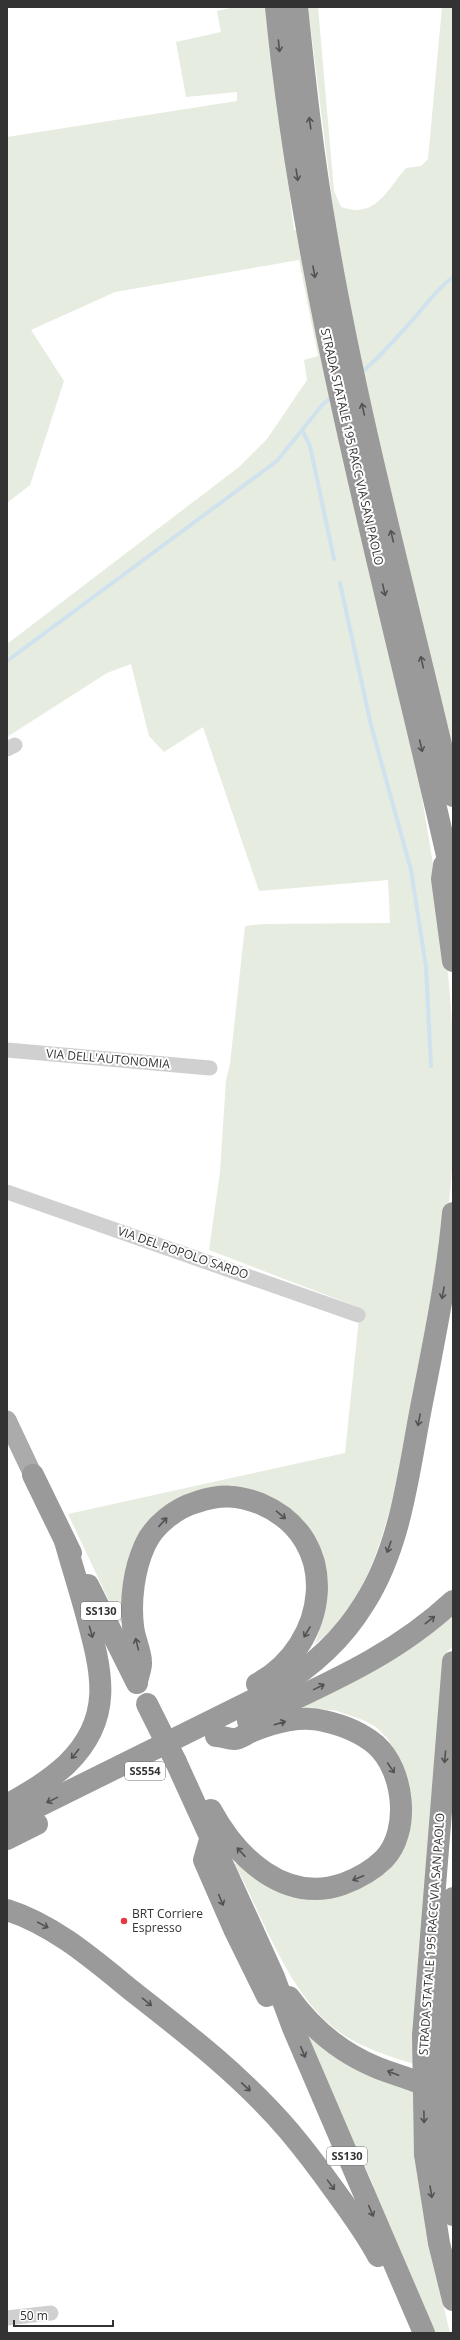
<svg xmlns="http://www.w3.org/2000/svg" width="460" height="2340" viewBox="0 0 460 2340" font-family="'Open Sans',sans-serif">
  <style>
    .green { fill: #e6ecdf }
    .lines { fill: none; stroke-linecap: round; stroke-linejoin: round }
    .stream { stroke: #cfe2ee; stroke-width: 4 }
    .minor { stroke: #d0d0d0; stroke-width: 15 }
    .major { stroke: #ababab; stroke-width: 19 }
    .highway { stroke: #9a9a9a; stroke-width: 22 }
    .highway-bridge { stroke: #9a9a9a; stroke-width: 22 }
    .oneway { stroke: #525252 }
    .poi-dot { fill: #e63946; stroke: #fff; stroke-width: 1.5 }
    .labels { text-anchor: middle; stroke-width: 4; stroke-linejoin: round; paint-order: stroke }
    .shield { fill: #fff; stroke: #707070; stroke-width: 1 }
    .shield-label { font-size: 11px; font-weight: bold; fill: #333 }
    .street-label { font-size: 12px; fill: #333; stroke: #fff }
    .poi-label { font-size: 12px; fill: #333; stroke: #fff; text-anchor: start }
  </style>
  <rect width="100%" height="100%" fill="#fff"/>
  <g class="green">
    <path d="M 234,7 L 266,7 L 294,230 L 336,231 L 308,7 L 318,7 L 334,191 L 341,207 C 376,219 386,191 406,168 L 421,166 L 428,159 L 442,7 L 453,7 L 453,751 L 416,760 C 427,831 441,902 448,974 C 454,1032 455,1091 453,1149 C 450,1236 428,1322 411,1408 C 398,1476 383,1574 334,1627 C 328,1633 321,1639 314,1645 C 324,1622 332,1587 322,1562 C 319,1553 264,1505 254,1495 L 162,1512 L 123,1623 L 119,1622 L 68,1514 L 345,1453 L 360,1308 L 209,1250 L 220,1172 L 226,1080 L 230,1064 L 245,926 L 264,924 L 390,923 L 388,880 L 259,891 L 203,727 L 164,752 L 149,736 L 131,664 L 107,673 L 7,737 L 7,644 L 239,467 L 267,439 L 307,380 L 304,360 L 318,356 L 299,260 L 115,292 L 31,330 L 64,381 L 30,485 L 7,503 L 7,137 L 237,101 L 237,92 L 186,97 L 176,42 L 221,32 L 217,11 Z"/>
    <path d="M 453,1613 L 453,1646 L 447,1652 L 444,1667 L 417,2065 C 395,2058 372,2051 352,2040 C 292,2007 266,1922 235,1865 L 238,1860 L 266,1883 L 370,1881 L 409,1790 L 400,1759 L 388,1739 L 376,1727 L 363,1720 L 334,1710 L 296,1709 C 353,1684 408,1657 453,1613 Z"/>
    <polygon points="298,2016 453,2106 429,2245 450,2333 431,2333 370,2189 373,2185"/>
  </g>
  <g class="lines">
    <g class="stream">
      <path d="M 361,373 C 381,356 399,335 417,315 C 429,301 438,288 453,277"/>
      <polyline points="302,430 310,446 334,559"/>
      <polyline points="340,583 371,725 411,870 426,967 431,1066"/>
      <polyline points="7,661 277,461 323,404 333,396"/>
    </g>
    <g class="minor">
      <polyline points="7,749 15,745"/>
      <polyline points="7,1050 210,1068"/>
      <polyline points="7,1192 358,1315"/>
      <polyline points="7,2318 51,2313"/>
    </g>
    <polyline class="major" points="7,1420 33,1475"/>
    <g class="highway">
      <path d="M 276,7 C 305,304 388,591 453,882"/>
      <path d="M 297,7 C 305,82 313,157 326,232 C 358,421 410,609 453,796"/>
      <polyline points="444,865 442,879 453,961"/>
      <polyline points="33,1475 71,1553"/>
      <polyline points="88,1585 137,1683"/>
      <path d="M 137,1682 C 138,1675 142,1667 141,1661 C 140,1649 134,1638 133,1626 C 130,1600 134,1569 145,1545 C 154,1525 176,1508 197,1502 C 221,1494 238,1495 261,1504 C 343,1539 329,1645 257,1684"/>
      <path d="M 248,1721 C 321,1686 392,1658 453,1601"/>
      <polyline points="176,1762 274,1977 293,2028 424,2333"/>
      <path d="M 7,1805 C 28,1793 49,1781 67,1764 C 114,1718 102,1673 87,1617 C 80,1591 72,1566 65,1541"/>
      <path d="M 211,1810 C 237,1858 285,1904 343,1884 C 359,1878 372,1871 384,1859 C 411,1831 404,1770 376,1745 C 362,1733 342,1725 324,1721 C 302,1715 274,1722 253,1731 C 247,1733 240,1739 234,1739 C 228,1739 221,1736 216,1736"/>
      <path d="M 7,1822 L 275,1689 C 312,1667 342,1640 364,1604 C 400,1548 408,1477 420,1413 C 433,1346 447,1280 453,1213"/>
      <polyline points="7,1839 37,1824"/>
      <polyline points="209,1843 204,1860 235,1931 267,1996"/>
      <path d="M 7,1910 C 54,1925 93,1959 131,1990 C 186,2033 243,2077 289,2131 C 305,2150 320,2170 335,2191 C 350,2212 366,2233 378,2256"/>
      <path d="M 289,1997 C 312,2029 341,2053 378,2068 C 398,2076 422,2081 440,2093"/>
      <polyline points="423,2036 453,1662"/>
      <polyline points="443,2040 453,1898"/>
      <polyline points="425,2154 439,2243 453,2300"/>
      <polyline points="443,2154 453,2215"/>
    </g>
    <g class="highway-bridge">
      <polyline points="147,1704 176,1762"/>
      <polyline points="423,2036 425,2154"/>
      <polyline points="443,2154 443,2040"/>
    </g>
  </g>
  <defs><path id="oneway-shaft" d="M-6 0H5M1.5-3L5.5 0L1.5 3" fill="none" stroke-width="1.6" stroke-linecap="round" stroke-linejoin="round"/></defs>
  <g class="oneway">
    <use href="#oneway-shaft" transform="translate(279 46) rotate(84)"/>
    <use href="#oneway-shaft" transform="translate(310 123) rotate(-98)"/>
    <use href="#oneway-shaft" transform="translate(297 175) rotate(81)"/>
    <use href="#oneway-shaft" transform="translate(314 272) rotate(80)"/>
    <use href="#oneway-shaft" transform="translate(363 409) rotate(-103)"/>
    <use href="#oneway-shaft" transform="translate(392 536) rotate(-103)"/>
    <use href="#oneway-shaft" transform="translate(384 590) rotate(77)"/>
    <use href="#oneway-shaft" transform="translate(422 662) rotate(-103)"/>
    <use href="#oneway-shaft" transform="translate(421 746) rotate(77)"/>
    <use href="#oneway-shaft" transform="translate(443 1293) rotate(101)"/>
    <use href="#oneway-shaft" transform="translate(419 1420) rotate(101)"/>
    <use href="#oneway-shaft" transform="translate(281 1515) rotate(40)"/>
    <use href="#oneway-shaft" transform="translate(163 1522) rotate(-47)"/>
    <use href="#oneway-shaft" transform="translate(389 1547) rotate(109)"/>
    <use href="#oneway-shaft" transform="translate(430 1620) rotate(-38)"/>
    <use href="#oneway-shaft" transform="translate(91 1632) rotate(74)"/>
    <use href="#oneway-shaft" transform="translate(307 1632) rotate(121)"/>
    <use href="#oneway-shaft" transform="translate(137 1644) rotate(-104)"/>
    <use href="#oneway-shaft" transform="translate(319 1687) rotate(-26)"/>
    <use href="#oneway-shaft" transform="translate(280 1723) rotate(-16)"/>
    <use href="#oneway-shaft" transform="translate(75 1754) rotate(129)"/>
    <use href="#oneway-shaft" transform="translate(445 1757) rotate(95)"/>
    <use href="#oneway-shaft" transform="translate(391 1768) rotate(56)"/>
    <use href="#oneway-shaft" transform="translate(52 1800) rotate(154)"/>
    <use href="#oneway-shaft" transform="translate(241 1852) rotate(-133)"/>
    <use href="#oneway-shaft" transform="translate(358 1878) rotate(157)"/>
    <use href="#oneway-shaft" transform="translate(221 1900) rotate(67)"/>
    <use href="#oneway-shaft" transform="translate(43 1925) rotate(28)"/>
    <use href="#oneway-shaft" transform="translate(147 2002) rotate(39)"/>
    <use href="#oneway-shaft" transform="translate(303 2052) rotate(67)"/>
    <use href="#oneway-shaft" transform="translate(393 2073) rotate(-159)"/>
    <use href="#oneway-shaft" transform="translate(246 2087) rotate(43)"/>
    <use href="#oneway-shaft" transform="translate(424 2117) rotate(89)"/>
    <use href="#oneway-shaft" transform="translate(331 2185) rotate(54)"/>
    <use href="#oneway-shaft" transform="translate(431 2192) rotate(81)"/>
    <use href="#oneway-shaft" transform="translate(371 2211) rotate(67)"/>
  </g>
  <circle class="poi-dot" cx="124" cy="1921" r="4"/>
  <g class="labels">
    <g class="shield">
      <rect x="81" y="1602" width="40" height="18" rx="3"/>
      <rect x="125" y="1762" width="40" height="18" rx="3"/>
      <rect x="327" y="2147" width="40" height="18" rx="3"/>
    </g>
    <g class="shield-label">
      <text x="101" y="1615">SS130</text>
      <text x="145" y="1775">SS554</text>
      <text x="347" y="2160">SS130</text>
    </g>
    <g class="street-label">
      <text transform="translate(352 447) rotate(77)" y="4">STRADA STATALE 195 RACC VIA SAN PAOLO</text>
      <text transform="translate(108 1059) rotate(5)" y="4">VIA DELL'AUTONOMIA</text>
      <text transform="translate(183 1253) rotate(19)" y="4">VIA DEL POPOLO SARDO</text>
      <text transform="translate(432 1934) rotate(-86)" y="4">STRADA STATALE 195 RACC VIA SAN PAOLO</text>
    </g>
    <g class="poi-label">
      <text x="132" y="1918">BRT Corriere<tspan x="132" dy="14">Espresso</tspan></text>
    </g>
  </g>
  <rect width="460" height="2340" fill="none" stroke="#333333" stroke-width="16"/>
  <path d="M14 2320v6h99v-6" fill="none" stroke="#333333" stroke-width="2"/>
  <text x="20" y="2320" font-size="12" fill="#333333" stroke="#ffffff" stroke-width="3" paint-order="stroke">50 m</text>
</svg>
